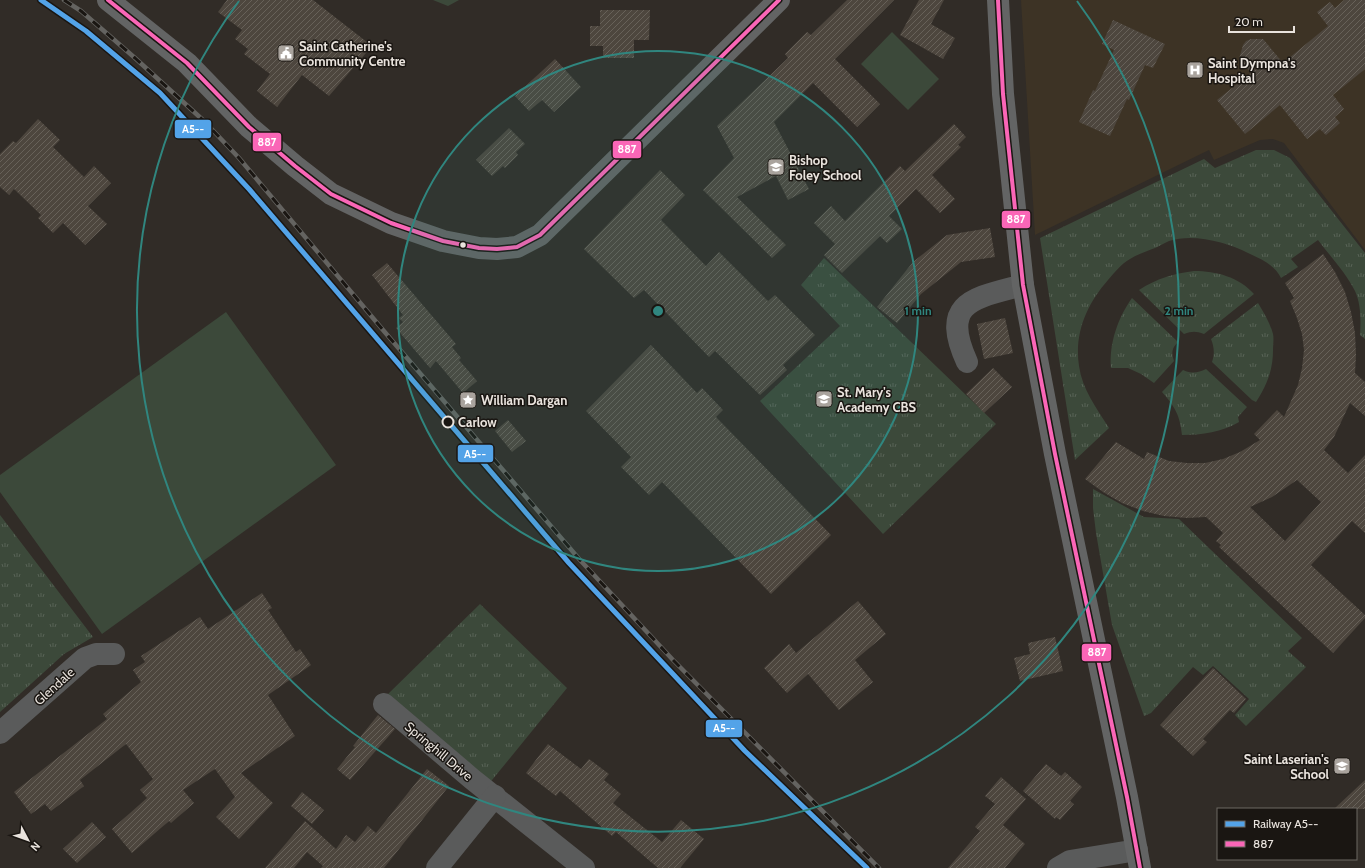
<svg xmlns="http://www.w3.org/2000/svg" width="1365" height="868" viewBox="0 0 1365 868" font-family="Cabin,sans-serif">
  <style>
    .medical { fill: #3d3325 }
    .grass { fill: url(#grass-tufts) }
    .pitch { fill: #3c493a }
    .building { fill: url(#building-hatch); fill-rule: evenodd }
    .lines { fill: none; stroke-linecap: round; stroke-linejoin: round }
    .street { stroke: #5a5b5b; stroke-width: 22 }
    .secondary { stroke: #636464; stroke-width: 22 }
    .rail-casing { stroke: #646360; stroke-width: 4.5 }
    .rail { stroke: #1a1612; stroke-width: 3; stroke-dasharray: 9; stroke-linecap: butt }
    .bus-1-casing { stroke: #1a1612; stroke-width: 7 }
    .bus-1 { stroke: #fa66b7; stroke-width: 4 }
    .rail-1-casing { stroke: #1a1612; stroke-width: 8 }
    .rail-1 { stroke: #53a3e8; stroke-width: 5 }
    .ring { fill: none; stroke: #30867f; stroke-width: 2 }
    .bus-dot { fill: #e9e3dd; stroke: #1a1612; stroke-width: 1.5 }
    .stop-dot { fill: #1a1612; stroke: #e9e3dd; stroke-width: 2 }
    .labels { text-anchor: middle; stroke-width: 3; stroke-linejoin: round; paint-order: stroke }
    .poi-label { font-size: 13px; font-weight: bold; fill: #e9e3dd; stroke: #1a1612; text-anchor: start }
    .stop-label { font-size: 13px; font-weight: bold; fill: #e9e3dd; stroke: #1a1612; text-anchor: start }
    .street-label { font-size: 13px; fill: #e9e3dd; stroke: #1a1612 }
    .centre { fill: #30867f; stroke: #1a1612; stroke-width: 2 }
    .ring-label { font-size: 12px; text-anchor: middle; font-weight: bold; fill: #30867f; stroke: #1a1612; stroke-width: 3; stroke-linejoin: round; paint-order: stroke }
    .line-badge { stroke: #1a1612; stroke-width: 1.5 }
    .badge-label { font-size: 11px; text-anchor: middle; font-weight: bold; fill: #fff }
  </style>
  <defs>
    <pattern id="grass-tufts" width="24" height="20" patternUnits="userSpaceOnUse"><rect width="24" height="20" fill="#3c493a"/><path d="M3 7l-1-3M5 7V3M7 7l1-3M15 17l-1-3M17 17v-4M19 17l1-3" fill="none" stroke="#586356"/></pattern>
    <pattern id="building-hatch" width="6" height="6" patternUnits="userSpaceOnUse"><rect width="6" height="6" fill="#4d463e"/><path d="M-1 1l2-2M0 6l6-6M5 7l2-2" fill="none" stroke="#676159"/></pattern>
  </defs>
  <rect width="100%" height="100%" fill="#312c27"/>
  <polygon class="medical" points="1021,0 1365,0 1365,250 1284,143 1273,139 1260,140 1214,160 1209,150 1035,235"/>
  <g class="grass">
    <polygon points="433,0 459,0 448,6"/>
    <path d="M 1256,150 L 1274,150 L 1290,158 L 1365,253 L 1365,339 L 1360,335 C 1361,321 1361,304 1355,291 C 1346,273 1330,256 1318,240 L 1291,259 L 1298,267 L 1281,278 C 1275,265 1261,259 1248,253 C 1227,242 1193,233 1169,241 C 1164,243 1160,246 1155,248 C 1147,251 1138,254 1130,259 C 1121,264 1115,272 1108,280 C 1087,304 1074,333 1079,366 C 1082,389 1097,409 1109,428 L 1075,460 L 1040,238 L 1204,159 L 1215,168 Z"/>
    <polygon points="824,258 996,424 883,534 760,401 840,326 801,285"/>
    <path d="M 1194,271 C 1216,271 1239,277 1254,294 L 1204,334 C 1196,331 1192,331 1184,334 L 1139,290 C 1158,278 1172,274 1194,271 Z"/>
    <path d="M 1132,298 L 1178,342 C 1172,348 1171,352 1174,361 L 1154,383 L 1141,374 L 1128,368 L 1111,368 C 1109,343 1118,318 1132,298 Z"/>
    <path d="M 1258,303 C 1264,313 1270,323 1273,334 C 1274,339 1273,345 1273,350 C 1273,370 1267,385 1256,402 L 1252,400 L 1212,362 C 1215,353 1214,347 1211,339 Z"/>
    <path d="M 1206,369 L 1247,407 L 1238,417 L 1239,422 C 1222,432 1202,435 1182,435 C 1180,415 1175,407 1162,392 L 1183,370 C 1192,374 1198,373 1206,369 Z"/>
    <polygon points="1093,489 1144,517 1179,519 1302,638 1288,651 1306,667 1246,726 1235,715 1249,699 1213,666 1203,675 1193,667 1151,713 1144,716 1112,625 1096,533 1093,508"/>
    <polygon points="0,515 93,637 64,654 0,712"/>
    <polygon points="480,604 567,688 488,785 386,696"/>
  </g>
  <g class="pitch">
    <polygon points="892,32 939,79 908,110 861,64"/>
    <polygon points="226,312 336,465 102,634 0,492 0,475"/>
  </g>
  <g class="building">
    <polygon points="227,0 313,0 372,46 329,96 302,75 277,107 257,91 270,74 244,54 248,49 235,39 242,30 218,12"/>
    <polygon points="847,0 894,0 835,59 880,104 857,127 813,83 774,122 809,189 788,200 776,176 737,197 786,245 772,258 703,190 734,158 717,126 788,58 785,54 807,32 811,35"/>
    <polygon points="919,0 944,0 931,24 955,38 943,59 900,35"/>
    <polygon points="1344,0 1365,0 1365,69 1333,95 1344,109 1335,117 1340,123 1326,135 1320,129 1307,139 1280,105 1245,134 1217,100 1251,73 1239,59 1243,45 1246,41 1251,39 1263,39 1283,63 1328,26 1317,12 1330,2 1335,8"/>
    <polygon points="600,10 650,10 649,40 634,40 634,58 603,58 603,46 590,46 590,26 600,26"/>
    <polygon points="1113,20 1165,44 1153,68 1145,65 1129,100 1127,99 1110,136 1079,122 1093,90 1095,91 1114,50 1102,44"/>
    <polygon points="555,59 581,87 554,112 542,100 529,111 515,96"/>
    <polygon points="38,119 60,140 53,147 84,177 94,166 111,183 88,206 107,224 85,245 63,223 53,233 38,218 41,215 14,189 9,195 0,187 0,154 13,141 16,143"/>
    <polygon points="954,124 966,137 958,145 961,147 932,175 955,199 940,213 916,189 889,216 902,229 887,243 880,236 842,273 824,255 835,244 814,223 831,206 845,221 900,166 905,171"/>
    <polygon points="509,128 525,144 516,152 518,155 505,168 503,166 492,176 476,160"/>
    <polygon points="660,170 685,195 661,220 706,266 719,252 768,301 775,295 815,335 783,365 787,370 760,395 715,351 709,357 644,290 634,298 584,249"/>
    <polygon points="990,228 995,257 961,262 921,294 897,323 877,307 913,262 947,235"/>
    <path d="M 1323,254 L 1335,272 L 1345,292 L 1351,312 L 1355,333 L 1356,355 L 1355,373 L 1365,382 L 1365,416 L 1350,403 L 1334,437 L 1324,450 L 1348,473 L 1365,455 L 1365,533 L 1352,521 L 1311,565 L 1365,615 L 1365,618 L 1333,653 L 1219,547 L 1221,545 L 1216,541 L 1223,533 L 1206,517 L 1187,518 L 1164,516 L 1143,511 L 1122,503 L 1103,492 L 1085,479 L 1116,442 L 1144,459 L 1147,452 L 1169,461 L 1187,463 L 1205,463 L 1223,459 L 1240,452 L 1260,440 L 1254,434 L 1277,410 L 1284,417 L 1298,385 L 1302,368 L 1304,350 L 1302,334 L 1297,318 L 1290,301 L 1294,298 L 1285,283 ZM 1297,480 L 1321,502 L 1285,541 L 1250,507 L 1272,497 Z"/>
    <polygon points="387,263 456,344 452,347 461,358 459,360 477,381 463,393 436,361 430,368 396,328 403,322 399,318 403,315 372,275"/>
    <polygon points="1005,318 1013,353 984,359 977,324"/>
    <polygon points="651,345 697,393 702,388 723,410 716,417 831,535 771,594 662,482 649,495 621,467 631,457 586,411"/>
    <polygon points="993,368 1012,387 984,413 966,394"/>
    <polygon points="508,420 526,441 512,452 495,431"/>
    <polygon points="262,593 272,608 268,610 296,652 300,649 311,665 268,695 295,736 241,773 273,803 239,839 216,817 235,797 215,769 183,790 194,803 171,823 169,821 132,853 112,829 147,798 140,790 153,779 126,744 80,780 84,786 51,811 45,804 31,814 14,792 107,719 103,714 141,682 133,670 145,662 141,656 200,617 208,629"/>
    <polygon points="858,601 886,634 855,660 873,682 839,710 808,674 787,693 764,668 789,644 796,653"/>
    <polygon points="1055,637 1063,671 1020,681 1014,658 1030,654 1028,643"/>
    <polygon points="1213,668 1246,699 1234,713 1230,710 1203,739 1207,742 1193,756 1160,725"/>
    <polygon points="378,715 395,729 350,780 337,769 355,747 353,746"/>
    <polygon points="548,744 581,769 589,759 609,774 604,780 621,794 613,803 662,842 681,820 704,839 680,868 658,868 616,832 612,836 560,791 556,796 526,773"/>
    <polygon points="1046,764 1061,776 1065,772 1082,787 1070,801 1074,804 1060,820 1056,817 1055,819 1023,791"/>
    <polygon points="427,769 449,786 384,868 321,868 323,866 307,852 294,868 265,868 305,821 336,849 346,835 355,842 368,826 376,833"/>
    <polygon points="1001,777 1026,799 1003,825 1025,844 1005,868 948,868 980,831 975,827 995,804 985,796"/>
    <polygon points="1365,780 1365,809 1334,809"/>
    <polygon points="302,792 324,810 312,824 291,806"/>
    <polygon points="92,822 106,837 77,863 63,849"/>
  </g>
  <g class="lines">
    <g class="street">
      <path d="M 967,362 C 939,301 975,298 1023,285"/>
      <polyline points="384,704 472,779 584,868"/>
      <polyline points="0,733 85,658 96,654 114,654"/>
      <polyline points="437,868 495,796"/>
      <polyline points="1058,868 1070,861 1137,850"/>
    </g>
    <g class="secondary">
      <polyline points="108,0 187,63 249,127 295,166 331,194 391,223 443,241 479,248 497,249 517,247 540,235 779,0"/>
      <polyline points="998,0 1003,94 1023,285 1055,454 1127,797 1140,868"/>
    </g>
    <g class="rail-casing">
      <polyline id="rail" points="64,0 81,11 135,58 204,121 239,158 383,330 580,560 673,660 879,868"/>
    </g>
    <use href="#rail" class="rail"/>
    <g class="bus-1-casing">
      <g id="bus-1">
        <polyline points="108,0 187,63 249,127 295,166 331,194 391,223 443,241 479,248 497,249 517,247 540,235 779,0"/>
        <polyline points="998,0 1003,94 1023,285 1055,454 1127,797 1140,868"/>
      </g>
    </g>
    <use href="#bus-1" class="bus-1"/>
    <g class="rail-1-casing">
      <polyline id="rail-1" points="41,0 86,31 160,93 249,189 569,563 745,751 867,868"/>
    </g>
    <use href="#rail-1" class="rail-1"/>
  </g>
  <circle cx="658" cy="311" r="260" fill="#30867f" fill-opacity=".12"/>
  <g class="ring">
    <circle cx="658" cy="311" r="260"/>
    <path d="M1077 1A521 521 0 1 1 239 1"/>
  </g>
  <defs>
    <g id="civic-square" transform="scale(0.9)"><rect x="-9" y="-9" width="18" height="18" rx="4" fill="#a9a39d" stroke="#1a1612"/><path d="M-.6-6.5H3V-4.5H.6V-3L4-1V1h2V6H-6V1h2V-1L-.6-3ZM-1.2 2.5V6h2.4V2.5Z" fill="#fff"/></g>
    <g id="hospital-square" transform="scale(0.9)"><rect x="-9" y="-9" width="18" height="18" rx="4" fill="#a9a39d" stroke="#1a1612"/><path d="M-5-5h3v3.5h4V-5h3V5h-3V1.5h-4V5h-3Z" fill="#fff"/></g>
    <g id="school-square" transform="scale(0.9)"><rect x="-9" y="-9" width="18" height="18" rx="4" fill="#a9a39d" stroke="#1a1612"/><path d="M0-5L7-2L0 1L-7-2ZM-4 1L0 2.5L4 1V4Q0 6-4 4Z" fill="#fff"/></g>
    <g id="sight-square" transform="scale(0.9)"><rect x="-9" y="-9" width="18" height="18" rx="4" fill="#a9a39d" stroke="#1a1612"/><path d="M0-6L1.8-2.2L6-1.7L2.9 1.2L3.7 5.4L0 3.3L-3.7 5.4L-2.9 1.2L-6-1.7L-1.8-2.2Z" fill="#fff"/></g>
  </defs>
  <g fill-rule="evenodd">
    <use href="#civic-square" x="286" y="53"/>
    <use href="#hospital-square" x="1195" y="70"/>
    <use href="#school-square" x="776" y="167"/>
    <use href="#school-square" x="824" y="399"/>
    <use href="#sight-square" x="468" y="400"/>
    <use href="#school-square" x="1342" y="766"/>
  </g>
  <circle class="bus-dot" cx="463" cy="245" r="3.5"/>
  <circle class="stop-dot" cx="448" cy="422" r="5.5"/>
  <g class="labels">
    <g class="poi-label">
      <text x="299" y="51">Saint Catherine's<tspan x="299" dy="15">Community Centre</tspan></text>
      <text x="1208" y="68">Saint Dympna's<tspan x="1208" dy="15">Hospital</tspan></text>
      <text x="789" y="165">Bishop<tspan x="789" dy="15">Foley School</tspan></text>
      <text x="837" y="397">St. Mary's<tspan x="837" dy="15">Academy CBS</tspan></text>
      <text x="481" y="405">William Dargan</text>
      <text x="1329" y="764" text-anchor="end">Saint Laserian's<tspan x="1329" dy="15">School</tspan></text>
    </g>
    <g class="stop-label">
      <text x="458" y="427">Carlow</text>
    </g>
    <g class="street-label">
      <text transform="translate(54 686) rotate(-42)" y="5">Glendale</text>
      <text transform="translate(439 751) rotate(40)" y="5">Springhill Drive</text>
    </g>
  </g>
  <circle cx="658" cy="311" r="6" class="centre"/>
  <g class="ring-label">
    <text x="918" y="315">1 min</text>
    <text x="1179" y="315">2 min</text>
  </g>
  <g class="line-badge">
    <rect x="174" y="119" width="38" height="20" rx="4" fill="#53a3e8"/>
    <rect x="252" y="132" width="30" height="20" rx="4" fill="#fa66b7"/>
    <rect x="612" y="140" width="30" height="19" rx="4" fill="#fa66b7"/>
    <rect x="1001" y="210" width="30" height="19" rx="4" fill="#fa66b7"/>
    <rect x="457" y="444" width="37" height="19" rx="4" fill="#53a3e8"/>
    <rect x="1081" y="643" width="31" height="19" rx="4" fill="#fa66b7"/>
    <rect x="705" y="719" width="38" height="19" rx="4" fill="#53a3e8"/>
  </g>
  <g class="badge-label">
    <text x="193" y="133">A5--</text>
    <text x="267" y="146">887</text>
    <text x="627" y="153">887</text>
    <text x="1016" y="223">887</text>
    <text x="475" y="458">A5--</text>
    <text x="1097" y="656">887</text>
    <text x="724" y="732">A5--</text>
  </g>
  <rect x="1217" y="808" width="140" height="52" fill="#1a1612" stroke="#6d6863"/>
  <rect x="1225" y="821" width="20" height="6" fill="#53a3e8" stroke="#6d6863"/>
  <text x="1253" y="828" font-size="12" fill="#e9e3dd">Railway A5--</text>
  <rect x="1225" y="841" width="20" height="6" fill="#fa66b7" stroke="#6d6863"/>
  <text x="1253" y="848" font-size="12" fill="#e9e3dd">887</text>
  <g transform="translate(28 840) rotate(131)" stroke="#1a1612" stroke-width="3" paint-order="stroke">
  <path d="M0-3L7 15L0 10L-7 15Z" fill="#e9e3dd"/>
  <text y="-6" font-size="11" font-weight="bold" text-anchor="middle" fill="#e9e3dd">N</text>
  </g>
  <path d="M1229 26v6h65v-6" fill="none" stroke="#e9e3dd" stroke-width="2"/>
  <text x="1235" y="26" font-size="12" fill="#e9e3dd" stroke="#1a1612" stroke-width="3" paint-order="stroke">20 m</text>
</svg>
